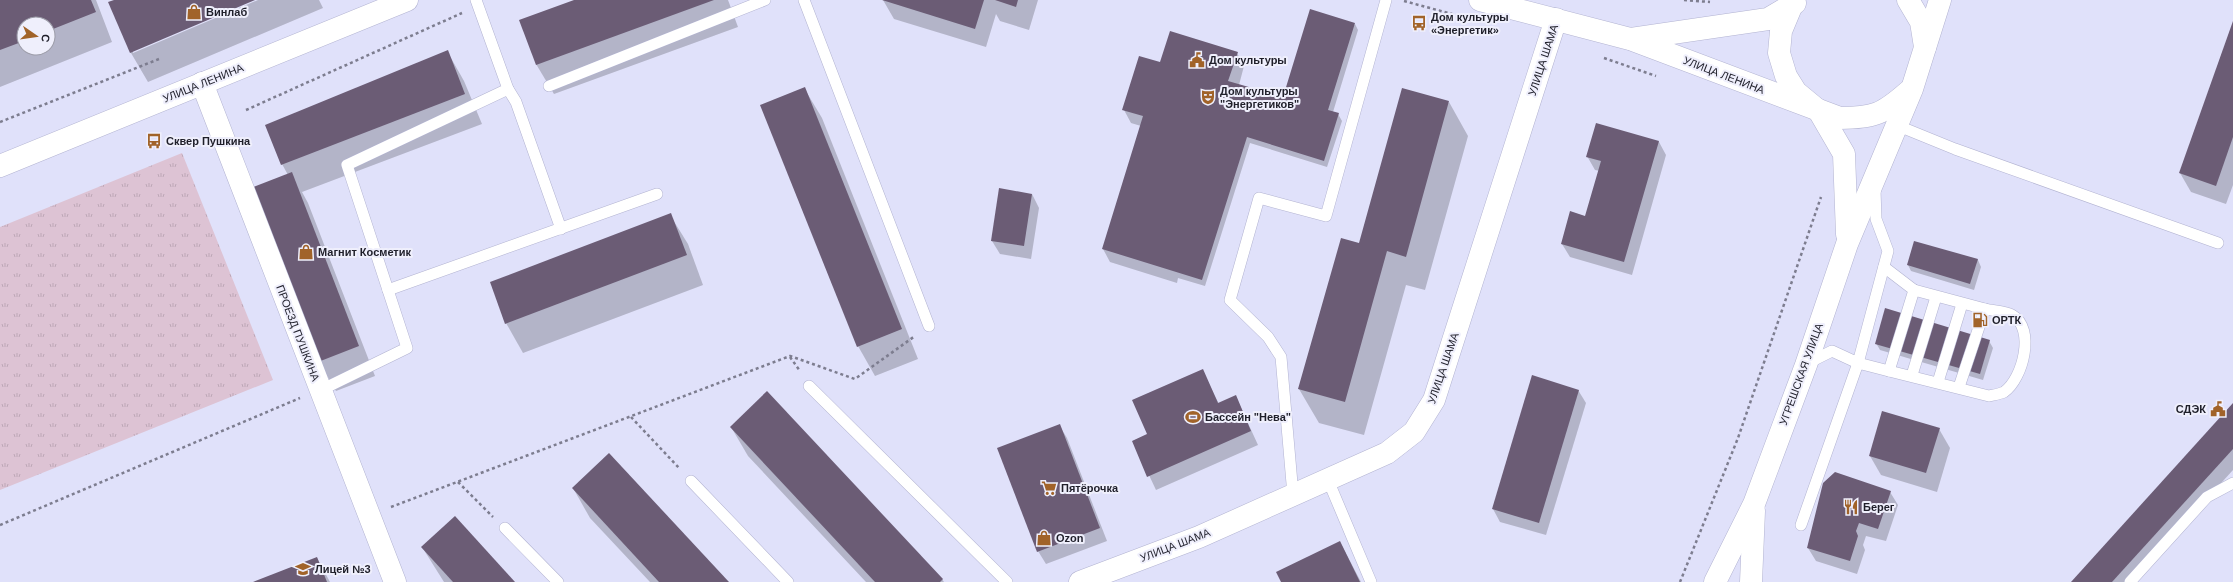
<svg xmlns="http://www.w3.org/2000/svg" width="2233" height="582" viewBox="0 0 2233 582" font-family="Arial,sans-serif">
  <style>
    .park { fill: url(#park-tufts) }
    .shadow { fill: #0003; fill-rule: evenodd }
    .building { fill: #6b5c75 }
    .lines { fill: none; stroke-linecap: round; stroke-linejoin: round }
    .lane-casing { stroke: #b2b3d1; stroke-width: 12 }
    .street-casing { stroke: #b2b3d1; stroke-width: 23 }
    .secondary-casing { stroke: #b2b3d1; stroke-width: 23 }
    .path { stroke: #7d7d8f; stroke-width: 2.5; stroke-dasharray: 3 3; stroke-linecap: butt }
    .lane { stroke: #fff; stroke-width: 11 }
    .street { stroke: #fff; stroke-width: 22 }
    .secondary { stroke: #fff; stroke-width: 22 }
    .labels { text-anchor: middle; stroke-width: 4; stroke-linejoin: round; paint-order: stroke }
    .poi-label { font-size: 11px; font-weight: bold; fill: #1f1f2a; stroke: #efeffc; text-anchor: start }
    .street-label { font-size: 11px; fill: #1f1f2a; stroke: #efeffc }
  </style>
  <defs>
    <pattern id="park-tufts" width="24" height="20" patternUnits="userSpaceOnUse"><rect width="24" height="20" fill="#ddc3d4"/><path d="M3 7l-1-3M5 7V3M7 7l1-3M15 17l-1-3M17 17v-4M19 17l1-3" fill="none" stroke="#bda7b6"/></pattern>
  </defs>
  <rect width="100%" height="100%" fill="#e0e1fa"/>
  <polygon class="park" points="182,153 273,380 0,490 0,227"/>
  <g class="shadow">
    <path d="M 0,0 L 96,0 L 112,42 L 0,87 ZM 24,24 L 48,24 L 48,48 L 24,48 Z"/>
    <polygon points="116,0 253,0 133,51 133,53 258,0 319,0 323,8 148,82 131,53"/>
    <polygon points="577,0 728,0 738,27 554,94 536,64"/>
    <polygon points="883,0 1038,0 1029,30 1000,21 996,14 986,47 894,19"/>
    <polygon points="2233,23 2233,185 2226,204 2191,192 2180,173"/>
    <polygon points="1355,24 1358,30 1333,112 1338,114 1342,121 1327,167 1250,143 1205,286 1178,278 1177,283 1110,262 1103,249 1141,126 1131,123 1124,110 1161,63 1237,53 1244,66 1239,85 1284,99"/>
    <polygon points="447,51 464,81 482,124 302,192 308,203 375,376 336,391 319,362 288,175 282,164"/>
    <polygon points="804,88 822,118 918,359 875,376 858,346"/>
    <polygon points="1449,102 1468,136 1425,290 1406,285 1364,435 1319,423 1299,389 1359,244"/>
    <polygon points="1597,124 1659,142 1666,155 1632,275 1570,257 1562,244 1586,217 1600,171 1595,170 1587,156"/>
    <polygon points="1032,194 1039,208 1031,259 1000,254 992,241"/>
    <polygon points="670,215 688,244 703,285 523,353 506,323"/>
    <polygon points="1978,260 1981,267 1974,290 1911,271 1908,265"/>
    <polygon points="1989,341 1993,348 1983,380 1880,350 1876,343"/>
    <polygon points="1202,370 1219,404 1236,397 1258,445 1156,490 1133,441 1149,434"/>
    <polygon points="1578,390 1586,403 1546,535 1500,522 1493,509"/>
    <polygon points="2233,405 2233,470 2131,582 2072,582"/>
    <polygon points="1883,412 1939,429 1950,448 1937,492 1881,475 1870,456"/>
    <polygon points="1059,425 1067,438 1107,541 1046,564 1038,551"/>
    <polygon points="731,427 942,579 944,582 866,582 748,456"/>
    <polygon points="573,488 727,582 650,582 590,518"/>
    <polygon points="1890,492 1898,505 1886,541 1866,536 1863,545 1865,550 1857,574 1816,561 1808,548"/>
    <polygon points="1340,542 1361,582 1282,582"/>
    <polygon points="422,547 513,582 444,582"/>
    <polygon points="317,558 330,582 255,582"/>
  </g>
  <g class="building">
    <polygon points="0,0 91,0 96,12 48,31 48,24 24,24 24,41 0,50"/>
    <polygon points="114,0 255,0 130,53 108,2"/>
    <polygon points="574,0 714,0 536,65 519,20"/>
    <polygon points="882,0 984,0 975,29"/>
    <polygon points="995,0 1018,0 1016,7"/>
    <polygon points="1310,9 1355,23 1328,110 1339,113 1324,161 1247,137 1202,280 1102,249 1143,116 1122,110 1139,56 1160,62 1170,31 1238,52 1228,81 1283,97"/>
    <polygon points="2233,21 2233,137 2216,186 2179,173"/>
    <polygon points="448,50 465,94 281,165 265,125"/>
    <polygon points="805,87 902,329 857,347 760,105"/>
    <polygon points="1402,88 1449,101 1406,257 1387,251 1345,402 1298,389 1341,238 1359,243"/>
    <polygon points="1596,123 1659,141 1624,262 1561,244 1570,211 1585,216 1601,161 1586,157"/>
    <polygon points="292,172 359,346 318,362 251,188"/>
    <polygon points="999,188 1032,194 1024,246 991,241"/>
    <polygon points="671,213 687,255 505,324 490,282"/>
    <polygon points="1914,241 1978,259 1970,284 1907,265"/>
    <polygon points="1885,308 1990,340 1980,374 1875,344"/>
    <polygon points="1203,369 1218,403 1236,395 1251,431 1147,477 1132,441 1147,434 1132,400"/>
    <polygon points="1532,375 1579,390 1539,523 1492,509"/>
    <polygon points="767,391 943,579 940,582 875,582 730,427"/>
    <polygon points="2233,403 2233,449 2112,582 2071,582"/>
    <polygon points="1882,411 1940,428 1926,473 1869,456"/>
    <polygon points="1060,424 1100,528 1037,552 997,448"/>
    <polygon points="609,453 729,582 659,582 572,488"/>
    <polygon points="1835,472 1891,491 1878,529 1859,523 1856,531 1858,536 1850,561 1807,548 1823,483"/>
    <polygon points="455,516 515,582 453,582 421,547"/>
    <polygon points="1340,541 1360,582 1281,582 1276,572"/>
    <polygon points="317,557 327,582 253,582"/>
  </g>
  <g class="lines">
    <g class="lane-casing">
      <g id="lane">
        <polyline points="804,0 929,326"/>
        <polyline points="549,86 765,0"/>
        <polyline points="508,89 516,102 561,229"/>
        <polyline points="1896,125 1955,149 2218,243"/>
        <polyline points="388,290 657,194"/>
        <polyline points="1914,290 1985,309 1959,387"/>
        <polyline points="1808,363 1832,351 1858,363 1888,251 1876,219 1875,190"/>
        <path d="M 1889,371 L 1989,396 C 1993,395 2000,394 2004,392 C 2023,379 2036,328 2012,315 C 2005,311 1993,311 1985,309"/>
        <polyline points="1912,375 1936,297"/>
        <polyline points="1938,382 1962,304"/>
        <polyline points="809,386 1007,582"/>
        <polyline points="321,390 407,348 347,165 508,89 476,0"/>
        <polyline points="1328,480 1371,582"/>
        <polyline points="691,481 788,582"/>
        <polyline points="1293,495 1281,357 1268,337 1230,300 1259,198 1326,216 1386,0"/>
        <polyline points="1801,525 1858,363 1889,371 1914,290 1884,267"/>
        <polyline points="505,528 558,582"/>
        <polyline points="2130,582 2207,497 2233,483"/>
      </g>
    </g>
    <g class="street-casing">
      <g id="street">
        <polyline points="202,83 395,582"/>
        <polyline points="1080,582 1199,537 1387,453 1414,432 1434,400 1556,19"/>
      </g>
    </g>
    <g class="secondary-casing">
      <g id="secondary">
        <path d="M 1480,0 L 1630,39 L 1840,118 C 1874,118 1883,114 1909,91"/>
        <polyline points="1908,0 1921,22 1925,47"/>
        <polyline points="1791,7 1781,31 1779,53 1786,76 1796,92 1819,111 1844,154 1847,234"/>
        <polyline points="1631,39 1768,19 1795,3"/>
        <polyline points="0,166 407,0"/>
        <polyline points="1715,582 1754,504 1806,365 1847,244 1912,89 1940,0"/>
        <polyline points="1751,582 1754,511"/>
      </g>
    </g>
    <g class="path">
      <polyline points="1684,0 1710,2"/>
      <polyline points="1404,1 1463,17"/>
      <polyline points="1604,58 1656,76"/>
      <polyline points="246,110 462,13"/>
      <polyline points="0,122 159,59"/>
      <polyline points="790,357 800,371"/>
      <polyline points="631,417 680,469"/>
      <polyline points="458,482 493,517"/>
      <polyline points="391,507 790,356 855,379 915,336"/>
      <polyline points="0,525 300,398"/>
      <polyline points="1680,582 1738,438 1821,197"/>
    </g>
    <use href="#lane" class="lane"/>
    <use href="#street" class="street"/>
    <use href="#secondary" class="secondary"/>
  </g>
  <defs>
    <g id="shop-bare" transform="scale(1.2)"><path d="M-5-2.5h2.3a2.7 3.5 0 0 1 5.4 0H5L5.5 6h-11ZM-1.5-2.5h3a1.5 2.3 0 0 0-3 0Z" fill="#a16329" stroke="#efeffc" stroke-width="2.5" paint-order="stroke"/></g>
    <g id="bus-bare" transform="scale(1.2)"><path d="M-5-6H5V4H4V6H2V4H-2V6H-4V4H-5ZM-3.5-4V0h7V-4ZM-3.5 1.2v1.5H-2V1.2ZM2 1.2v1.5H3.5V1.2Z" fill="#a16329" stroke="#efeffc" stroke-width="2.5" paint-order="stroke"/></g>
    <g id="civic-bare" transform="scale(1.2)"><path d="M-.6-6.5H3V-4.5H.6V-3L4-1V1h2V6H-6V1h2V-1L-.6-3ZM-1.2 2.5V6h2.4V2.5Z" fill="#a16329" stroke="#efeffc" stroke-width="2.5" paint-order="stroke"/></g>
    <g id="theatre-bare" transform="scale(1.2)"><path d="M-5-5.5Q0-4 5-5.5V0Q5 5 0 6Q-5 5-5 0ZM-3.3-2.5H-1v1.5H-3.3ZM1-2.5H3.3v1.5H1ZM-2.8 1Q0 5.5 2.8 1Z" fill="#a16329" stroke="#efeffc" stroke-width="2.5" paint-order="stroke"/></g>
    <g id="fuel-bare" transform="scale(1.2)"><path d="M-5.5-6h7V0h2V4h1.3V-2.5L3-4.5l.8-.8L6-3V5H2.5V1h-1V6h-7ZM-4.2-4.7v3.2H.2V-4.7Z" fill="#a16329" stroke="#efeffc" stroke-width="2.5" paint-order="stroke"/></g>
    <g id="stadium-bare" transform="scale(1.2)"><path d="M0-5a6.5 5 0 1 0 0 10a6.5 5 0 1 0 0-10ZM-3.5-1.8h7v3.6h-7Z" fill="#a16329" stroke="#efeffc" stroke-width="2.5" paint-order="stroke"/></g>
    <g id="supermarket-bare" transform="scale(1.2)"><path d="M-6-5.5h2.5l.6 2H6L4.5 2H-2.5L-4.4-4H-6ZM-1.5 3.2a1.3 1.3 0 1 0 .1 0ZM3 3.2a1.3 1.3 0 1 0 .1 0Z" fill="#a16329" stroke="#efeffc" stroke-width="2.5" paint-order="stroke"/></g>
    <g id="restaurant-bare" transform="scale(1.2)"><path d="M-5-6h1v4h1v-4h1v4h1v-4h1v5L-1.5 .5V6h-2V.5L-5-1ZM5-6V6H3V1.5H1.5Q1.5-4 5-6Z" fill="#a16329" stroke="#efeffc" stroke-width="2.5" paint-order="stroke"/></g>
    <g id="school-bare" transform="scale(1.2)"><path d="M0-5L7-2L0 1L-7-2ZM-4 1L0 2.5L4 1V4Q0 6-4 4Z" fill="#a16329" stroke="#efeffc" stroke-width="2.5" paint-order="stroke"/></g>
  </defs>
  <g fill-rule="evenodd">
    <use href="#shop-bare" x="194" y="12"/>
    <use href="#bus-bare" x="1419" y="23"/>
    <use href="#civic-bare" x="1197" y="60"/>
    <use href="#theatre-bare" x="1208" y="97"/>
    <use href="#bus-bare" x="154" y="141"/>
    <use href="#shop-bare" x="306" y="252"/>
    <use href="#fuel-bare" x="1980" y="320"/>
    <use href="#civic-bare" x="2218" y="409"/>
    <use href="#stadium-bare" x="1193" y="417"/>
    <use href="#supermarket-bare" x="1049" y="488"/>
    <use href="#restaurant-bare" x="1851" y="507"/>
    <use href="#shop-bare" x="1044" y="538"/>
    <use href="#school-bare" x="303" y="569"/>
  </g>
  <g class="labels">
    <g class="poi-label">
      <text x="206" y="16">Винлаб</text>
      <text x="1431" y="21">Дом культуры<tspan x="1431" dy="13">«Энергетик»</tspan></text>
      <text x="1209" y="64">Дом культуры</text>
      <text x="1220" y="95">Дом культуры<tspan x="1220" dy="13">"Энергетиков"</tspan></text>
      <text x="166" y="145">Сквер Пушкина</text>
      <text x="318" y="256">Магнит Косметик</text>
      <text x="1992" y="324">ОРТК</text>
      <text x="2206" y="413" text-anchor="end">СДЭК</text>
      <text x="1205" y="421">Бассейн "Нева"</text>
      <text x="1061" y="492">Пятёрочка</text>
      <text x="1863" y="511">Берег</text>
      <text x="1056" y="542">Ozon</text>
      <text x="315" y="573">Лицей №3</text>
    </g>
    <g class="street-label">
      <text transform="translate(1543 60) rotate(-72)" y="4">УЛИЦА ШАМА</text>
      <text transform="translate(1724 75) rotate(21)" y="4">УЛИЦА ЛЕНИНА</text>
      <text transform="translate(203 83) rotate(-22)" y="4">УЛИЦА ЛЕНИНА</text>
      <text transform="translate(298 333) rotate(69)" y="4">ПРОЕЗД ПУШКИНА</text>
      <text transform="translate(1443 368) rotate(-71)" y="4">УЛИЦА ШАМА</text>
      <text transform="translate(1801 374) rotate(-70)" y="4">УГРЕШСКАЯ УЛИЦА</text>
      <text transform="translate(1175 545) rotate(-21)" y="4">УЛИЦА ШАМА</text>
    </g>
  </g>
  <g transform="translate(36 36) rotate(103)"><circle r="19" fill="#efeffc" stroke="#9c9ca8"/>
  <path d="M0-3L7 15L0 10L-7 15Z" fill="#a16329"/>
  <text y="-6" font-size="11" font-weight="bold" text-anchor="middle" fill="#1f1f2a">С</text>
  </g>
</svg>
